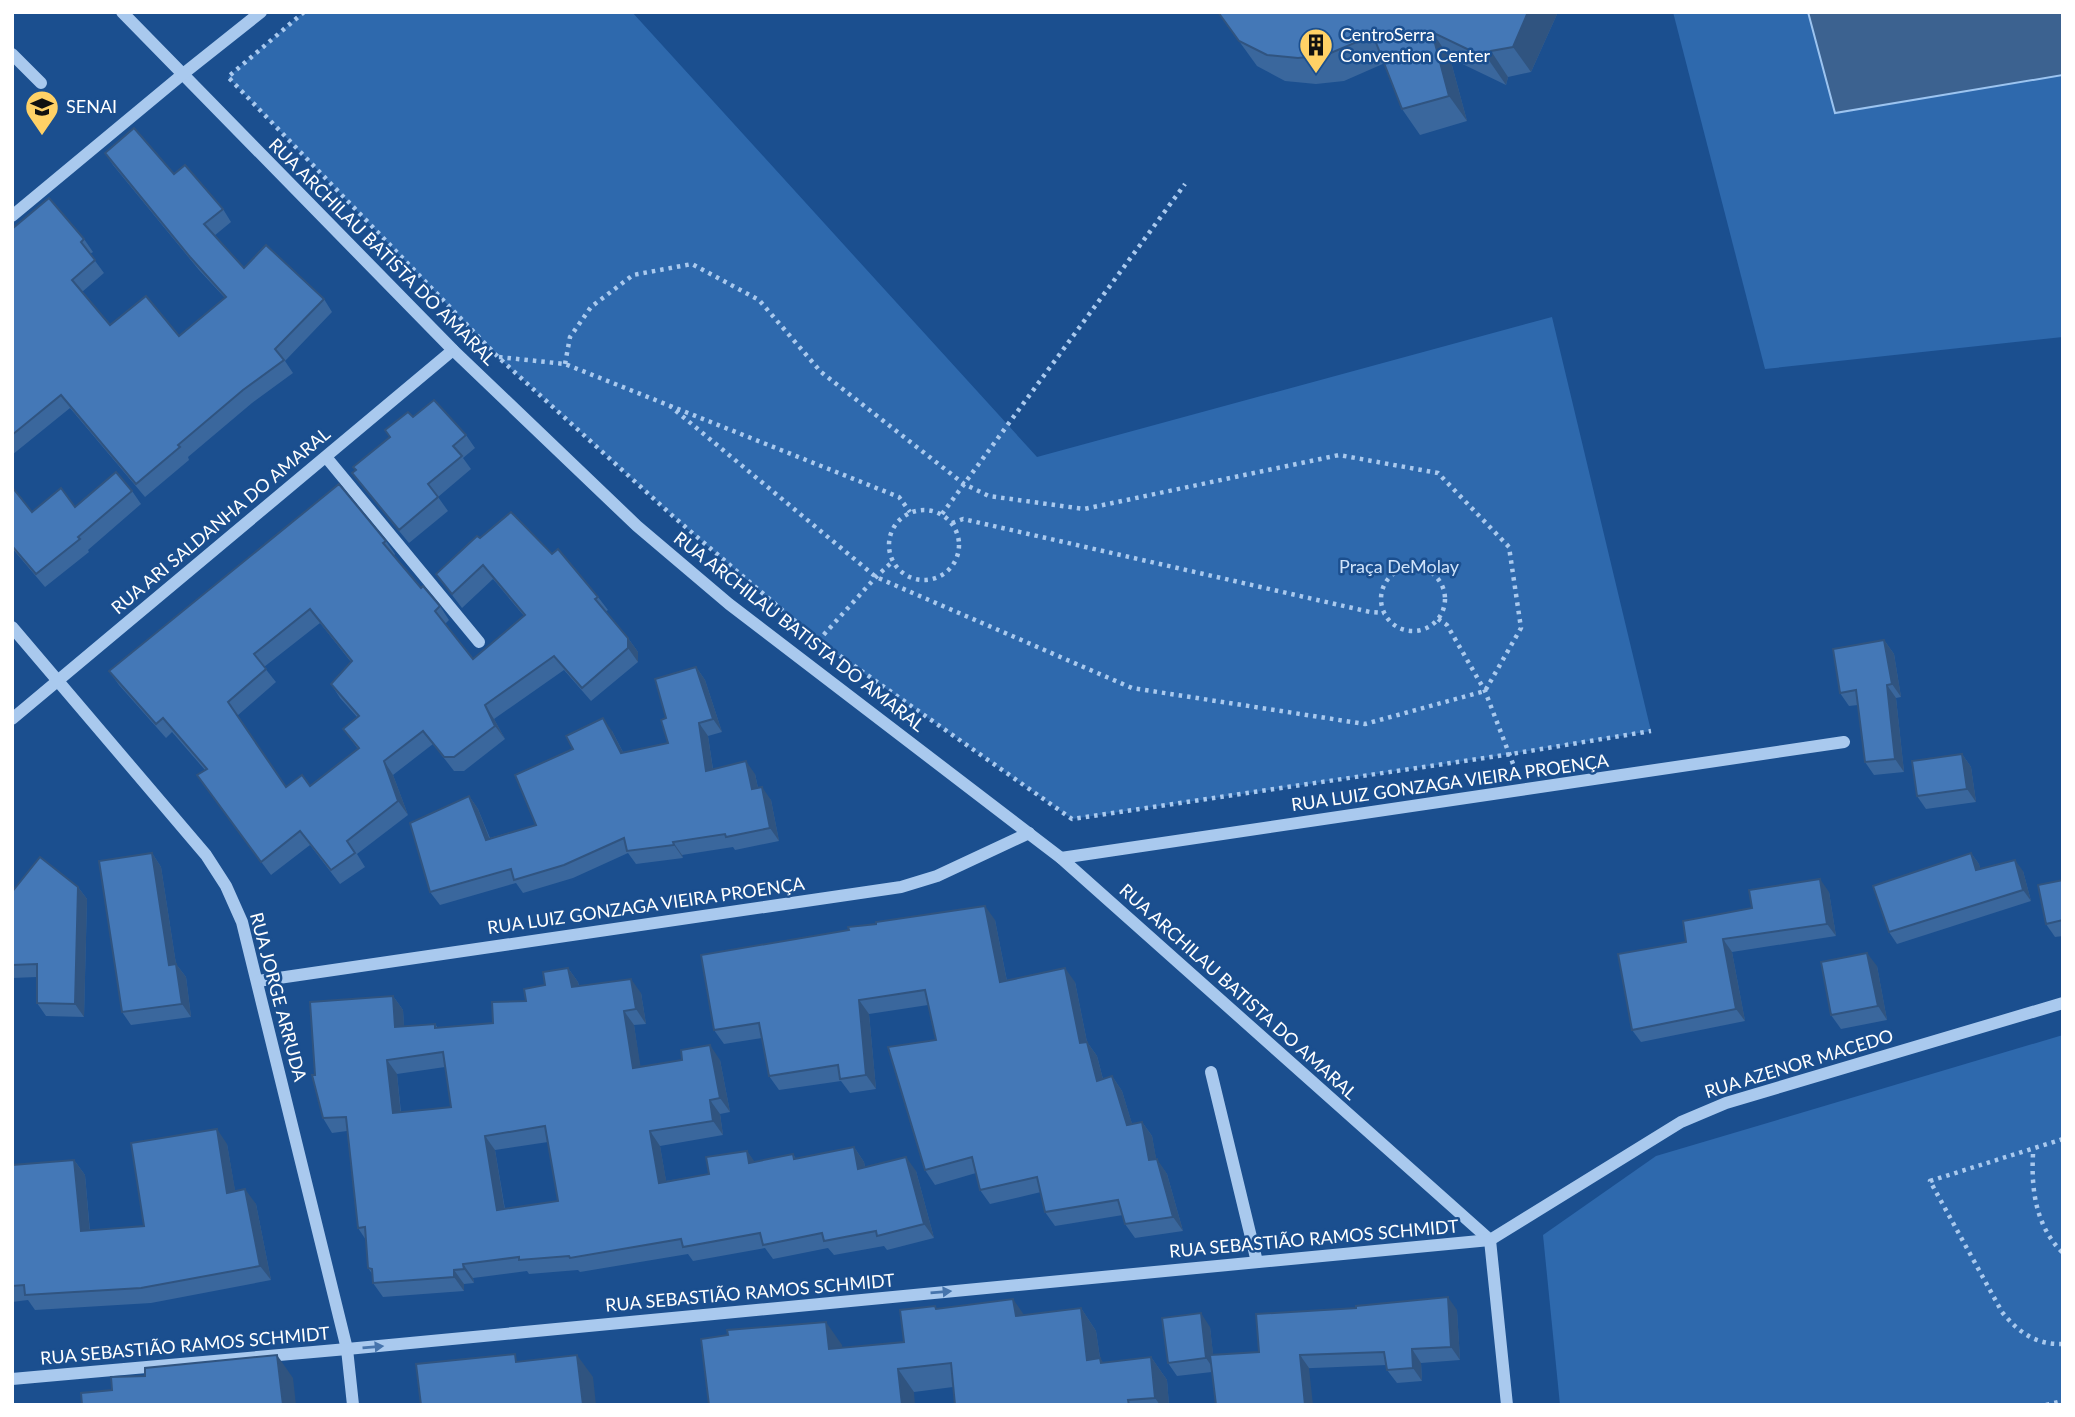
<svg xmlns="http://www.w3.org/2000/svg" width="2075" height="1417" viewBox="0 0 2075 1417" font-family="Lato,sans-serif">
  <style>
    .green { fill: #2e69ad }
    .water { fill: #3c6290; stroke: #9cc4f0; stroke-width: 2 }
    .lines { fill: none; stroke-linecap: round; stroke-linejoin: round }
    .path { stroke: #a9c9ee; stroke-width: 4.5; stroke-dasharray: 3.5 5; stroke-linecap: butt }
    .minor { stroke: #a9c9ee; stroke-width: 12 }
    .wall { fill: #3a679d; fill-rule: evenodd }
    .shaded-wall { fill: #305480 }
    .building { fill: #4478b7; stroke: #305480; stroke-width: 2; fill-rule: evenodd }
    .oneway { fill: #4674ac }
    .labels { text-anchor: middle; stroke-width: 5; stroke-linejoin: round; paint-order: stroke }
    .poi-label { font-size: 18px; fill: #fff; stroke: #1b4f8f; text-anchor: start }
    .street-label { font-size: 18px; fill: #fff; stroke: #1b4f8f }
    .park-label { font-size: 18px; fill: #cfe3fa; stroke: #1b4f8f }
  </style>
  <rect width="100%" height="100%" fill="#1b4f8f"/>
  <g class="green">
    <polygon points="304,12 632,12 1037,457 1552,317 1651,731 1511,754 1072,819 818,641 675,518 498,357 228,77"/>
    <polygon points="1673,12 2063,12 2063,337 1765,369"/>
    <polygon points="2063,1035 2063,1405 1560,1405 1543,1235 1656,1156"/>
  </g>
  <polygon class="water" points="1808,12 2063,12 2063,75 1835,113"/>
  <g class="lines">
    <g class="path">
      <polyline points="304,12 228,77 498,357 675,518 809,633"/>
      <polyline points="499,357 565,364 899,497 910,512"/>
      <polyline points="565,364 570,337 591,307 633,275 692,264 759,300 821,372 964,484 989,496 1084,509 1339,455 1438,473 1509,547 1521,628 1485,691 1365,724 1132,688 876,577 670,406"/>
      <circle cx="924" cy="545" r="35"/>
      <polyline points="942,514 1185,184"/>
      <polyline points="952,523 963,519 1370,612 1384,613"/>
      <circle cx="1413" cy="599" r="32"/>
      <polyline points="1438,619 1447,625 1485,691 1515,769"/>
      <polyline points="818,641 876,577 892,562"/>
      <polyline points="833,651 1072,819 1511,754 1651,731"/>
      <path d="M 2063,1139 L 1930,1181 L 2002,1312 C 2018,1332 2036,1345 2063,1344"/>
      <path d="M 2033,1154 C 2031,1190 2036,1227 2063,1253"/>
      <polyline points="2046,1405 2063,1401"/>
    </g>
    <g class="minor">
      <polyline points="122,12 453,350 637,526 729,604 1061,858 1490,1240"/>
      <polyline points="12,54 41,83"/>
      <polyline points="12,216 183,74 261,12"/>
      <polyline points="326,457 479,642"/>
      <polyline points="12,627 206,855 226,886 242,922 347,1349 353,1405"/>
      <polyline points="12,719 453,350"/>
      <polyline points="1061,858 1844,742"/>
      <polyline points="258,981 901,887 937,876 1029,833"/>
      <polyline points="1211,1072 1257,1262"/>
      <polyline points="1490,1240 1507,1405"/>
      <polyline points="12,1379 347,1349 1490,1240 1681,1122 1726,1103 2063,1003"/>
    </g>
  </g>
  <g class="wall">
    <polygon points="1218,12 1558,12 1531,72 1508,77 1506,85 1450,58 1467,121 1420,135 1402,109 1385,63 1344,81 1316,84 1285,81 1257,66"/>
    <polygon points="105,153 174,174 223,209 231,222 214,236 244,268 324,299 332,312 285,361 293,373 252,403 188,457 189,460 145,497 70,408 12,455 12,229 84,239 93,252 90,254 104,273 82,292 110,325 179,336 225,298 199,270 113,165"/>
    <polygon points="413,417 466,435 475,448 463,458 471,469 438,497 448,511 409,543 362,486 352,473 390,437 385,430"/>
    <polygon points="12,487 32,512 75,507 132,491 141,504 88,550 89,552 45,587 12,548"/>
    <path d="M 480,538 L 552,554 L 598,597 L 608,610 L 605,612 L 628,638 L 638,652 L 638,662 L 591,701 L 564,670 L 494,719 L 505,739 L 464,771 L 454,771 L 433,744 L 393,775 L 408,815 L 357,854 L 365,867 L 340,884 L 310,845 L 271,875 L 207,789 L 205,770 L 172,732 L 166,738 L 119,685 L 109,671 L 386,541 L 395,554 L 394,556 L 421,588 L 440,606 L 449,620 L 445,624 L 473,659 L 524,616 L 493,579 L 462,608 L 436,574 ZM 320,623 L 351,662 L 331,684 L 340,698 L 357,717 L 343,729 L 358,749 L 310,786 L 286,787 L 237,716 L 276,682 L 264,667 Z"/>
    <polygon points="1884,640 1894,654 1901,697 1896,698 1904,772 1874,775 1865,762 1858,705 1849,706 1840,693"/>
    <polygon points="696,667 705,680 722,732 708,736 713,769 755,774 758,788 771,800 779,841 735,850 733,847 682,855 683,858 636,864 628,853 573,878 523,893 516,883 440,905 430,892 469,796 478,809 490,838 536,825 612,731 623,752 668,743 666,718"/>
    <polygon points="1962,754 1971,767 1976,802 1926,809 1917,796"/>
    <polygon points="152,853 161,867 176,964 186,977 191,1017 131,1025 122,1012"/>
    <polygon points="1971,853 1979,864 1980,869 2023,871 2031,901 1897,944 1889,932"/>
    <polygon points="2063,880 2063,936 2055,937 2046,924"/>
    <polygon points="78,887 87,899 84,1017 46,1016 37,1003 37,977 12,978 12,892"/>
    <polygon points="1829,892 1836,936 1732,952 1745,1021 1641,1042 1632,1030 1686,942"/>
    <polygon points="995,920 1007,981 1075,982 1087,1042 1097,1056 1103,1079 1112,1076 1122,1091 1132,1124 1142,1122 1152,1136 1156,1159 1167,1174 1183,1231 1135,1238 1125,1224 1123,1215 1055,1226 1045,1212 1041,1192 990,1204 980,1190 976,1173 935,1185 925,1170 936,1040 928,1005 869,1014 876,1089 850,1093 841,1081 779,1090 769,1076 762,1038 724,1044 714,1030"/>
    <polygon points="1877,966 1887,1020 1841,1029 1831,1015"/>
    <path d="M 568,968 L 578,982 L 579,986 L 641,993 L 646,1024 L 634,1025 L 640,1067 L 720,1060 L 730,1112 L 720,1114 L 723,1135 L 660,1146 L 666,1181 L 709,1174 L 747,1151 L 754,1162 L 793,1154 L 796,1159 L 854,1147 L 864,1162 L 865,1167 L 916,1171 L 934,1238 L 887,1250 L 884,1246 L 834,1255 L 828,1248 L 773,1259 L 765,1248 L 693,1261 L 688,1254 L 580,1272 L 578,1270 L 529,1274 L 527,1271 L 473,1278 L 474,1283 L 464,1284 L 464,1291 L 383,1297 L 373,1283 L 373,1275 L 368,1268 L 366,1240 L 358,1228 L 347,1131 L 332,1133 L 323,1118 L 315,1075 L 393,996 L 403,1010 L 404,1027 L 435,1024 L 438,1028 L 493,1023 L 526,1001 ZM 445,1067 L 451,1107 L 401,1112 L 397,1074 ZM 548,1142 L 558,1201 L 505,1209 L 495,1150 Z"/>
    <polygon points="227,1144 235,1191 256,1204 271,1280 151,1303 35,1310 28,1300 12,1302 12,1165 74,1160 85,1175 90,1231 144,1226"/>
    <polygon points="1081,1308 1096,1331 1100,1358 1103,1363 1151,1357 1167,1380 1169,1405 955,1405 953,1387 914,1392 709,1405 842,1345 842,1348 904,1342 937,1309 1024,1315"/>
    <polygon points="1457,1310 1460,1360 1421,1363 1422,1381 1397,1383 1387,1370 1387,1365 1212,1372 1177,1376 1168,1363 1210,1327 1213,1355 1259,1352"/>
  </g>
  <g class="shaded-wall">
    <polygon points="1528,12 1558,12 1531,72 1513,47"/>
    <polygon points="1432,32 1450,58 1467,121 1449,96"/>
    <polygon points="1491,51 1508,77 1506,85 1488,59"/>
    <polygon points="628,638 638,652 638,662 628,648"/>
    <polygon points="1884,640 1894,654 1901,697 1892,684"/>
    <polygon points="696,667 705,680 722,732 713,719"/>
    <polygon points="1887,685 1896,698 1904,772 1895,759"/>
    <polygon points="485,705 494,719 505,739 495,726"/>
    <polygon points="603,718 612,731 630,766 621,753"/>
    <polygon points="699,723 708,736 715,784 706,771"/>
    <polygon points="1962,754 1971,767 1976,802 1967,789"/>
    <polygon points="384,761 393,775 408,815 398,801"/>
    <polygon points="746,761 755,774 761,802 752,789"/>
    <polygon points="762,787 771,800 779,841 770,828"/>
    <polygon points="469,796 478,809 495,853 486,840"/>
    <polygon points="673,842 682,855 683,858 674,845"/>
    <polygon points="152,853 161,867 176,964 186,977 191,1017 182,1004 169,965"/>
    <polygon points="1971,853 1979,864 1984,882 1976,870"/>
    <polygon points="2015,860 2023,871 2031,901 2023,890"/>
    <polygon points="1820,879 1829,892 1836,936 1827,924"/>
    <polygon points="78,887 87,899 84,1017 75,1004"/>
    <polygon points="985,906 995,920 1010,997 1000,982"/>
    <polygon points="1723,939 1732,952 1745,1021 1736,1009"/>
    <polygon points="1867,953 1877,966 1887,1020 1878,1006"/>
    <polygon points="568,968 578,982 582,1002 572,987"/>
    <polygon points="1065,968 1075,982 1090,1057 1080,1043"/>
    <polygon points="631,979 641,993 646,1024 636,1009"/>
    <polygon points="393,996 403,1010 405,1042 395,1027"/>
    <polygon points="859,1000 869,1014 876,1089 866,1075"/>
    <polygon points="624,1011 634,1025 643,1082 633,1068"/>
    <polygon points="1087,1042 1097,1056 1107,1095 1097,1081"/>
    <polygon points="710,1045 720,1060 730,1112 720,1098"/>
    <polygon points="387,1060 397,1074 402,1127 393,1113"/>
    <polygon points="1112,1076 1122,1091 1137,1140 1127,1125"/>
    <polygon points="710,1100 720,1114 723,1135 713,1121"/>
    <polygon points="1142,1122 1152,1136 1159,1174 1149,1160"/>
    <polygon points="217,1129 227,1144 238,1207 227,1193"/>
    <polygon points="650,1131 660,1146 669,1197 659,1183"/>
    <polygon points="485,1136 495,1150 507,1224 497,1210"/>
    <polygon points="854,1147 864,1162 868,1183 858,1169"/>
    <polygon points="747,1151 757,1165 749,1163"/>
    <polygon points="906,1157 916,1171 934,1238 924,1224"/>
    <polygon points="1157,1159 1167,1174 1183,1231 1173,1217"/>
    <polygon points="74,1160 85,1175 91,1246 81,1231"/>
    <polygon points="245,1189 256,1204 271,1280 260,1266"/>
    <polygon points="463,1264 473,1278 474,1283 464,1269"/>
    <polygon points="454,1270 464,1284 464,1291 454,1277"/>
    <polygon points="1448,1297 1457,1310 1460,1360 1451,1347"/>
    <polygon points="1013,1299 1029,1322 1016,1316"/>
    <polygon points="1081,1308 1096,1331 1100,1358 1116,1381 1087,1360"/>
    <polygon points="1201,1313 1210,1327 1215,1371 1206,1358"/>
    <polygon points="826,1322 842,1345 845,1372 829,1349"/>
    <polygon points="1412,1349 1421,1363 1422,1381 1413,1368"/>
    <polygon points="277,1355 293,1378 296,1405 283,1405"/>
    <polygon points="577,1355 593,1377 596,1405 583,1405"/>
    <polygon points="1300,1355 1309,1368 1313,1405 1305,1405"/>
    <polygon points="1151,1357 1167,1380 1169,1405 1160,1405 1155,1398"/>
    <polygon points="898,1369 914,1392 915,1405 902,1405"/>
  </g>
  <g class="building">
    <polygon points="1218,12 1528,12 1513,47 1491,51 1488,59 1432,32 1449,96 1402,109 1373,35 1326,55 1298,58 1267,55 1239,41"/>
    <polygon points="134,128 174,174 185,165 223,209 204,224 244,268 266,245 324,299 275,349 284,360 243,390 178,445 180,447 136,484 61,395 12,435 12,229 49,198 84,239 81,242 95,260 72,280 110,325 146,296 179,336 226,297 190,257 105,153"/>
    <polygon points="434,400 466,435 453,446 462,456 428,484 438,497 399,530 352,473 356,470 353,467 390,437 385,430 408,412 413,417"/>
    <polygon points="116,472 132,491 78,537 80,539 36,574 12,546 12,487 32,512 61,488 75,507"/>
    <path d="M 339,484 L 386,541 L 383,543 L 421,588 L 423,586 L 440,606 L 435,611 L 473,659 L 525,615 L 483,565 L 452,594 L 436,574 L 477,536 L 480,538 L 511,512 L 552,554 L 558,549 L 598,597 L 595,599 L 628,638 L 628,648 L 582,688 L 554,656 L 485,705 L 495,726 L 454,757 L 444,757 L 423,731 L 384,761 L 398,801 L 347,841 L 355,853 L 331,870 L 300,831 L 261,862 L 197,775 L 207,769 L 163,718 L 156,724 L 109,671 ZM 310,609 L 352,661 L 331,684 L 359,716 L 343,729 L 359,748 L 310,786 L 302,775 L 286,787 L 228,702 L 266,669 L 254,654 Z"/>
    <polygon points="1884,640 1892,684 1887,685 1895,759 1865,762 1856,690 1840,693 1833,649"/>
    <polygon points="696,667 713,719 699,723 706,771 746,761 752,789 762,787 770,828 726,837 725,834 673,842 674,845 627,851 624,838 564,865 514,880 511,869 430,892 410,823 469,796 486,840 536,825 515,775 573,749 566,736 603,718 621,753 668,743 661,720 666,718 655,679"/>
    <polygon points="1962,754 1967,789 1917,796 1912,761"/>
    <polygon points="152,853 169,965 176,964 182,1004 122,1012 99,861"/>
    <polygon points="1971,853 1976,870 2015,860 2023,890 1889,932 1873,886"/>
    <polygon points="40,857 78,887 75,1004 37,1003 37,964 12,965 12,892"/>
    <polygon points="1820,879 1827,924 1723,939 1736,1009 1632,1030 1618,954 1686,942 1683,921 1752,908 1749,890"/>
    <polygon points="2063,880 2063,920 2046,924 2038,885"/>
    <polygon points="985,906 1000,982 1065,968 1080,1043 1087,1042 1097,1081 1112,1076 1127,1125 1142,1122 1149,1160 1157,1159 1173,1217 1125,1224 1118,1200 1045,1212 1037,1177 980,1190 972,1157 925,1170 888,1047 936,1040 925,990 859,1000 866,1075 840,1079 838,1065 769,1076 759,1023 714,1030 701,955 849,930 848,927 876,924 876,922"/>
    <polygon points="1867,953 1878,1006 1831,1015 1821,962"/>
    <path d="M 568,968 L 572,987 L 631,979 L 636,1009 L 624,1011 L 633,1068 L 682,1060 L 681,1050 L 710,1045 L 720,1098 L 710,1100 L 713,1121 L 650,1131 L 659,1183 L 709,1174 L 706,1157 L 747,1151 L 749,1163 L 793,1154 L 794,1159 L 854,1147 L 858,1169 L 906,1157 L 924,1224 L 877,1236 L 876,1231 L 824,1241 L 822,1233 L 763,1245 L 760,1233 L 683,1247 L 681,1239 L 570,1258 L 569,1256 L 519,1260 L 519,1257 L 463,1264 L 464,1269 L 454,1270 L 454,1277 L 373,1283 L 372,1269 L 368,1268 L 365,1227 L 358,1228 L 346,1117 L 323,1118 L 312,1075 L 315,1075 L 310,1002 L 393,996 L 395,1027 L 435,1024 L 435,1028 L 493,1023 L 492,1002 L 526,1001 L 524,989 L 545,985 L 543,972 ZM 443,1052 L 451,1107 L 393,1113 L 387,1060 ZM 545,1126 L 558,1201 L 497,1210 L 485,1136 Z"/>
    <polygon points="217,1129 227,1193 245,1189 260,1266 141,1288 25,1295 24,1285 12,1286 12,1165 74,1160 81,1231 144,1226 131,1143"/>
    <polygon points="1448,1297 1451,1347 1412,1349 1413,1368 1387,1370 1384,1352 1300,1355 1305,1405 1216,1405 1210,1355 1259,1352 1256,1314 1356,1308 1356,1306"/>
    <polygon points="1013,1299 1016,1316 1081,1308 1087,1360 1100,1358 1101,1363 1151,1357 1155,1398 1128,1400 1129,1405 955,1405 951,1363 898,1369 902,1405 709,1405 701,1339 728,1335 727,1330 826,1322 829,1349 904,1342 900,1310 935,1306 936,1309"/>
    <polygon points="1201,1313 1206,1358 1168,1363 1162,1318"/>
    <polygon points="515,1354 516,1362 577,1355 583,1405 421,1405 416,1364"/>
    <polygon points="277,1355 283,1405 82,1405 81,1393 112,1390 111,1377 145,1376 145,1368"/>
  </g>
  <defs><path id="oneway-solid" d="M-6-.8H1V-3.2L6.5 0L1 3.2V.8H-6Z" transform="scale(1.75)"/></defs>
  <g class="oneway">
    <use href="#oneway-solid" transform="translate(941 1292) rotate(-5)"/>
    <use href="#oneway-solid" transform="translate(373 1347) rotate(-5)"/>
  </g>
  <defs>
    <g id="building-pin" transform="scale(1.75)"><path d="M0 17L-7.5 6A9.5 9.5 0 1 1 7.5 6Z" fill="#ffd166" stroke="#1b4f8f"/><path d="M-4-6H4V6H1V3H-1V6H-4ZM-2.5-4.3h1.7v1.8h-1.7ZM.8-4.3h1.7v1.8H.8ZM-2.5-1h1.7V.8h-1.7ZM.8-1h1.7V.8H.8Z" fill="#111"/></g>
    <g id="university-pin" transform="scale(1.75)"><path d="M0 17L-7.5 6A9.5 9.5 0 1 1 7.5 6Z" fill="#ffd166" stroke="#1b4f8f"/><path d="M0-5L7-2L0 1L-7-2ZM-4 1L0 2.5L4 1V4Q0 6-4 4Z" fill="#111"/></g>
  </defs>
  <g fill-rule="evenodd">
    <use href="#building-pin" x="1316" y="45"/>
    <use href="#university-pin" x="42" y="107"/>
  </g>
  <g class="labels">
    <g class="poi-label">
      <text x="1340" y="41">CentroSerra<tspan x="1340" dy="21">Convention Center</tspan></text>
      <text x="66" y="113">SENAI</text>
    </g>
    <g class="street-label">
      <text transform="translate(382 252) rotate(45)" y="6">RUA ARCHILAU BATISTA DO AMARAL</text>
      <text transform="translate(221 521) rotate(-40)" y="6">RUA ARI SALDANHA DO AMARAL</text>
      <text transform="translate(799 632) rotate(38)" y="6">RUA ARCHILAU BATISTA DO AMARAL</text>
      <text transform="translate(1450 783) rotate(-8)" y="6">RUA LUIZ GONZAGA VIEIRA PROENÇA</text>
      <text transform="translate(646 906) rotate(-8)" y="6">RUA LUIZ GONZAGA VIEIRA PROENÇA</text>
      <text transform="translate(1238 992) rotate(42)" y="6">RUA ARCHILAU BATISTA DO AMARAL</text>
      <text transform="translate(278 997) rotate(75)" y="6">RUA JORGE ARRUDA</text>
      <text transform="translate(1799 1064) rotate(-17)" y="6">RUA AZENOR MACEDO</text>
      <text transform="translate(1314 1239) rotate(-5)" y="6">RUA SEBASTIÃO RAMOS SCHMIDT</text>
      <text transform="translate(750 1293) rotate(-5)" y="6">RUA SEBASTIÃO RAMOS SCHMIDT</text>
      <text transform="translate(185 1346) rotate(-5)" y="6">RUA SEBASTIÃO RAMOS SCHMIDT</text>
    </g>
    <g class="park-label">
      <text x="1399" y="573">Praça DeMolay</text>
    </g>
  </g>
  <rect width="2075" height="1417" fill="none" stroke="#ffffff" stroke-width="28"/>
</svg>
